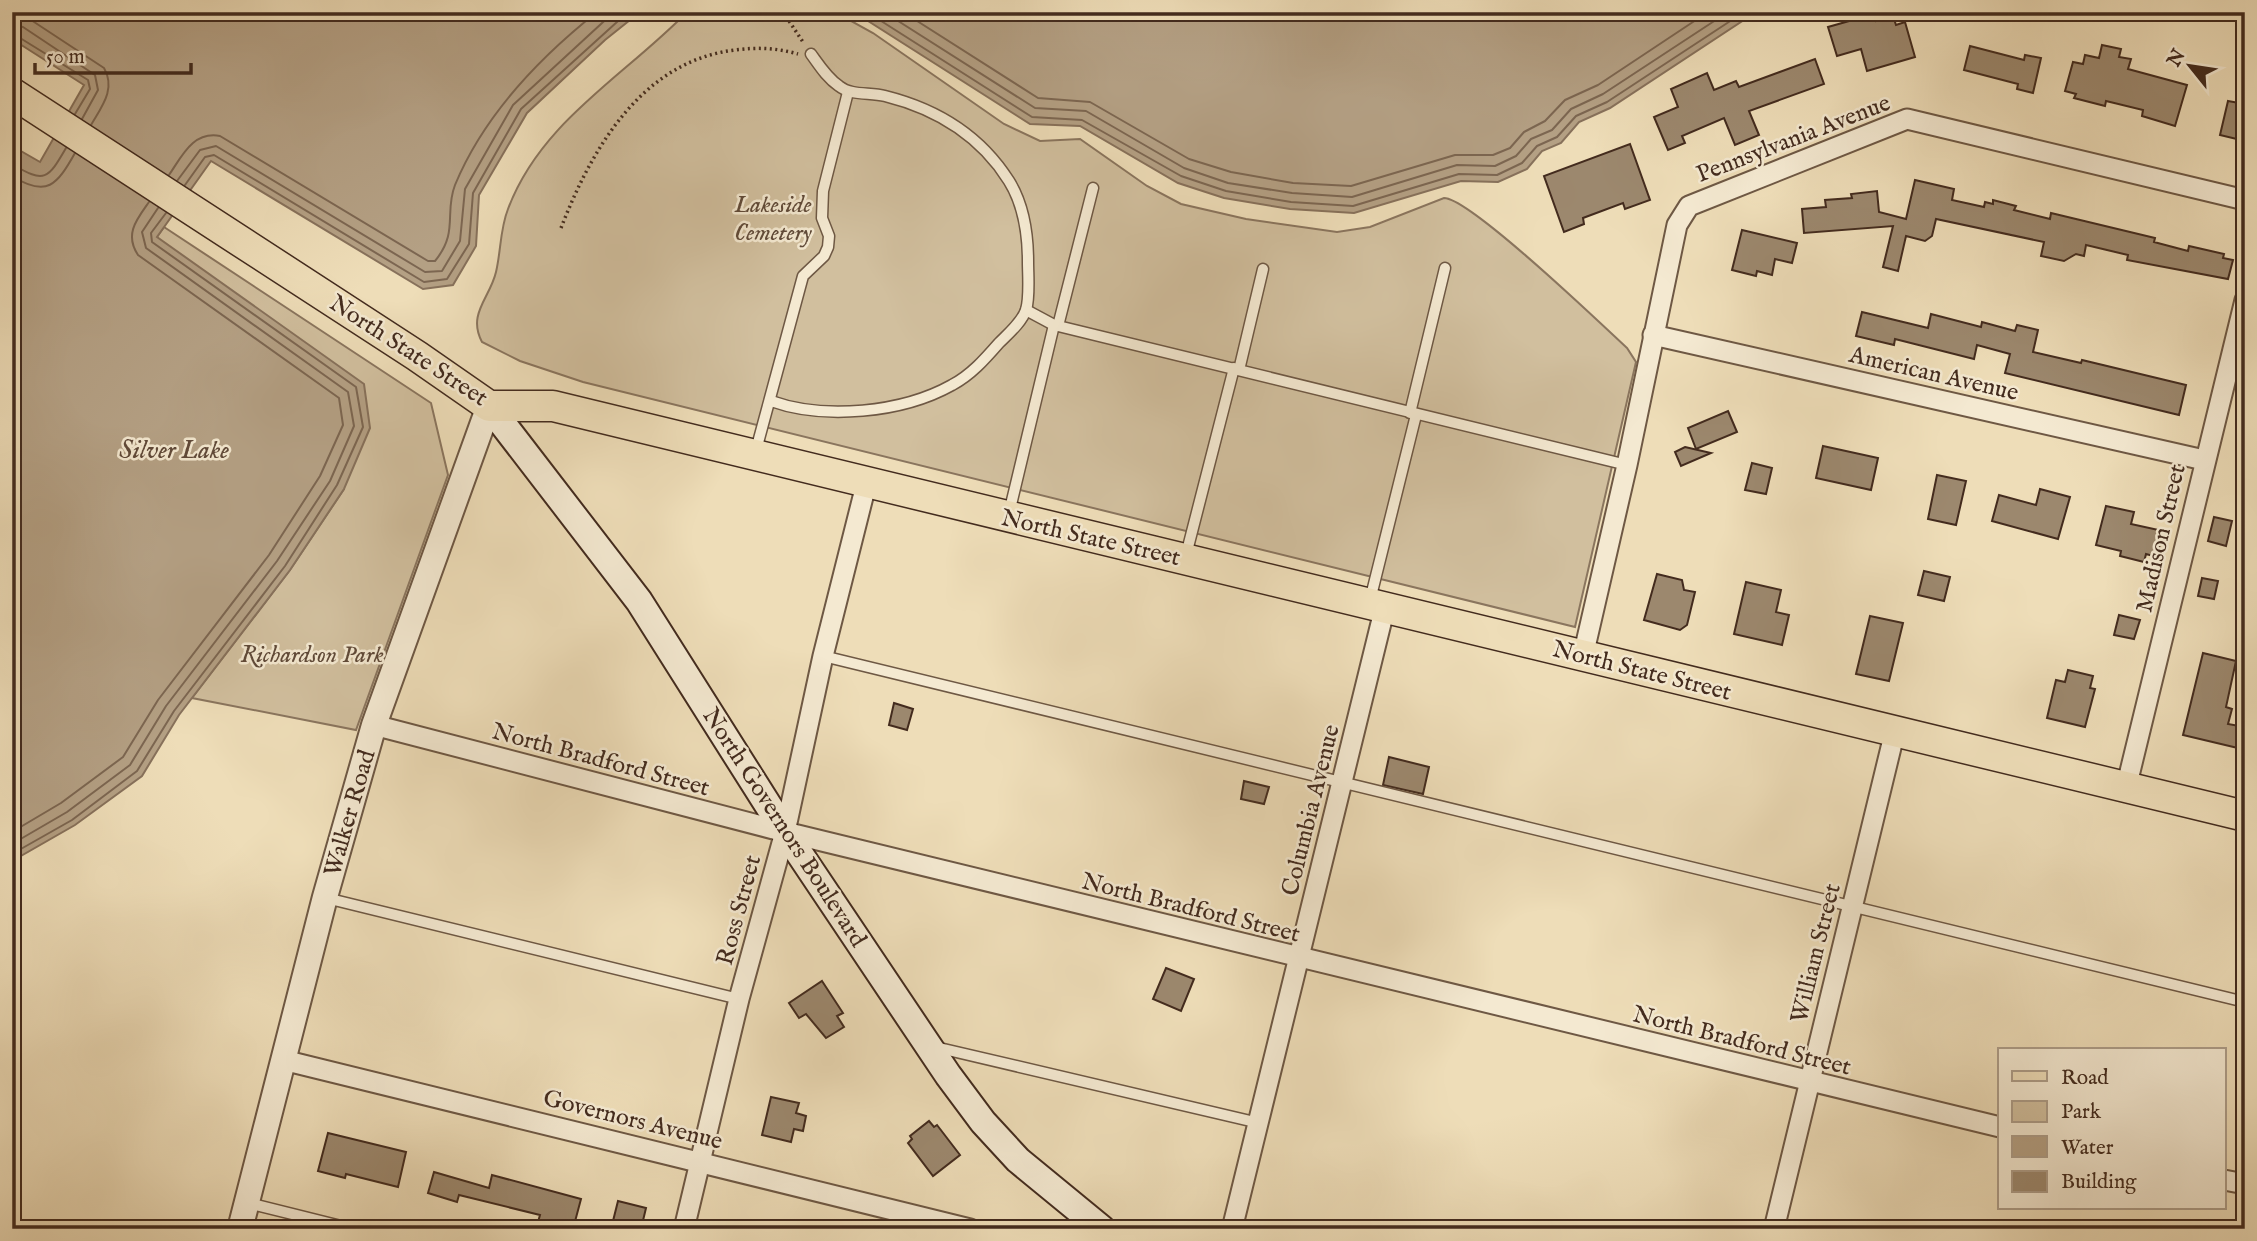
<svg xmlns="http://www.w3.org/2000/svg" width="2257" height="1241" viewBox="0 0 2257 1241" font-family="'IM FELL English',serif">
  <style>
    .green { fill: #d1bf9e; stroke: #8a755e; stroke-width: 2 }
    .water { fill: #b4a084; stroke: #87715b; stroke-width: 2 }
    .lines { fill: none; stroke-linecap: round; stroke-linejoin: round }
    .shore { stroke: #7c6651; stroke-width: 2 }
    .building { fill: #9c886e; stroke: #432b1e; stroke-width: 2 }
    .service-casing { stroke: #6e5844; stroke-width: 13 }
    .minor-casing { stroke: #6e5844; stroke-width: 23 }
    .tertiary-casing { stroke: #6e5844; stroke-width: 28 }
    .secondary-casing { stroke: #432b1e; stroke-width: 30 }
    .primary-casing { stroke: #432b1e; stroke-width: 33 }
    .path { stroke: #432b1e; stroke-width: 3.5; stroke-dasharray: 2 3.5; stroke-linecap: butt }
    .service { stroke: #f4e9d1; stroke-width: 10 }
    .minor { stroke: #f4e9d1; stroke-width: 19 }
    .tertiary { stroke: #f4e9d1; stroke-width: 24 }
    .secondary { stroke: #f4e9d1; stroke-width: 26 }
    .primary { stroke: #eeddb8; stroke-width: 30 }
    .labels { text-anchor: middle; stroke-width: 5; stroke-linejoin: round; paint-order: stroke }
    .street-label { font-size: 24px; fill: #432b1e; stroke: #f4e9d1 }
    .park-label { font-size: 24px; font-style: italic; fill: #5f4938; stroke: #f4e9d1 }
    .water-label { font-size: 26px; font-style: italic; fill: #5f4838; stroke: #f4e9d1 }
  </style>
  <rect width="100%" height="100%" fill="#eeddb8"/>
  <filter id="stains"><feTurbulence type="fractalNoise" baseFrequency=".00286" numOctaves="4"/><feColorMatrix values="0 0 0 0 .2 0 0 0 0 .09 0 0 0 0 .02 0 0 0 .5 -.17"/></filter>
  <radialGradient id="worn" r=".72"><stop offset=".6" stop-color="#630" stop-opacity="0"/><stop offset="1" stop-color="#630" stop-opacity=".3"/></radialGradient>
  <g class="green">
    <path d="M 687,12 L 835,12 L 873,33 L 1004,124 L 1040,141 L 1080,139 L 1147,186 L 1181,204 L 1246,219 L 1337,232 L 1370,227 L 1444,198 C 1470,198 1600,323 1627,348 L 1636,362 L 1575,627 L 583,382 L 520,361 L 482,342 C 467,314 490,298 496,272 C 501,251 500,229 508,209 C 541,121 625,76 687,12 Z"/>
    <polygon points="164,227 431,403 448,475 356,730 192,698 290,570 344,489 157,237"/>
  </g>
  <g class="water">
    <polygon points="12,12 640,12 605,40 527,113 479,195 476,246 453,285 423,289 211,161 157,237 364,384 370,428 344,489 290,570 179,715 142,776 75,825 12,861 12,146 40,162 84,85 12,39"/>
    <polygon points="854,12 1756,12 1610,108 1579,122 1561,143 1542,151 1527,169 1498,182 1461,181 1354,213 1290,209 1224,198 1178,183 1080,126 1030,124"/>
  </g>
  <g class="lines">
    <g class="shore">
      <polyline points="867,12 1032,117 1082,120 1181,176 1226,191 1291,202 1353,206 1459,174 1497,175 1522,163 1537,146 1557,137 1576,116 1607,102 1744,12"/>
      <polyline points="884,12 1035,108 1086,111 1184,168 1228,183 1292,193 1352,197 1457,165 1495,166 1516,156 1531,139 1552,130 1571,109 1603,94 1728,12"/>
      <polyline points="903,12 1038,98 1090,102 1189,159 1231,172 1293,183 1351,186 1455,155 1493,155 1510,148 1524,132 1545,121 1565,100 1598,85 1708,12"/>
      <path d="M 12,14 L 28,18 L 104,68 C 116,89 102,106 91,125"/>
      <polyline points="12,25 23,27 95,75 98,90 82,119"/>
      <polyline points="12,33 88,80 90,89 75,114"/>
      <path d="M 12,164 C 45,184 48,179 66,148"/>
      <path d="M 169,175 C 182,156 193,131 220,136 L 428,261 L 435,261 C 459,232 444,213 455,185 C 484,115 539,58 597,12"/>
      <path d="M 12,176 C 47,198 57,185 75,153"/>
      <polyline points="177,181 200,150 216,146 425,272 442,271 460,241 465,189 513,105 614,12"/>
      <polyline points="185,185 205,157 214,155 424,282 447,279 469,244 473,193 521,109 628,12"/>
      <path d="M 12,832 L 61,803 L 123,757 L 158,700 L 269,555 L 320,476 L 343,425 L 339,398 L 138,255 C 124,234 137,219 149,202"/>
      <polyline points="12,844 67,812 130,765 166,706 277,561 330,481 354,426 348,392 146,248 142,232 158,208"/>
      <polyline points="12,854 72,820 137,771 174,711 285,566 337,485 363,427 356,387 152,242 151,233 166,213"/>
    </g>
  </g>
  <g class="building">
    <polygon points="1874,14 1876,21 1893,16 1896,25 1905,22 1915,57 1867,71 1861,49 1837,56 1828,27"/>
    <polygon points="2102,45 2121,49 2119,57 2131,59 2128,69 2187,85 2175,126 2142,116 2143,110 2106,101 2105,106 2074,98 2076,94 2065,91 2073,62 2083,64 2085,55 2099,58"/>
    <polygon points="1970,46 2024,60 2025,55 2041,58 2033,93 2017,89 2018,84 1964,70"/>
    <polygon points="1815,59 1824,84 1749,111 1759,135 1735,145 1724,118 1682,136 1685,143 1668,150 1654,117 1678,107 1671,89 1707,73 1714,90 1736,81 1739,87"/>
    <polygon points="2228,101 2245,104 2245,141 2220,135"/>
    <polygon points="1630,144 1650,200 1625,209 1623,203 1583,218 1584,224 1564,232 1544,176"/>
    <polygon points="1915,180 1954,189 1952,200 1984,207 1985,202 1993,204 1993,200 2016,206 2014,210 2050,219 2051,213 2155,238 2154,242 2188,251 2189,246 2224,254 2223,258 2233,260 2228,279 2127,260 2128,255 2086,245 2084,256 2076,254 2064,261 2041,256 2044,242 1936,219 1932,236 1925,241 1906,236 1898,271 1883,267 1893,226 1804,233 1802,209 1826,207 1825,200 1852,198 1851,194 1877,191 1879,212 1906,219"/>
    <polygon points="1742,230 1797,243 1792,263 1775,259 1772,275 1757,271 1756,276 1732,270"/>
    <polygon points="1862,312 1928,328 1931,314 1981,327 1982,322 2015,331 2017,325 2038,330 2033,352 2081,363 2082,360 2186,385 2179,415 2005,373 2010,354 1977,345 1974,359 1895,339 1894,345 1856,336"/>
    <polygon points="1728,411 1737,432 1696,449 1688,428"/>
    <polygon points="1823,446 1878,458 1871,490 1816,478"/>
    <polygon points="1685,447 1711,453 1681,466 1675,452"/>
    <polygon points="1752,463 1772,468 1766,494 1745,490"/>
    <polygon points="1937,475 1966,481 1956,525 1928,519"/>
    <polygon points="2040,489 2070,497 2058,539 1992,521 1999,495 2036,505"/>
    <polygon points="2106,506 2134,512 2131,524 2163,531 2157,557 2146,554 2144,562 2120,556 2121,551 2096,545"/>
    <polygon points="2214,517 2232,521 2226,546 2208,541"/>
    <polygon points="1924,571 1950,577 1944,601 1918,595"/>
    <polygon points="1657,574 1682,580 1684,590 1695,592 1687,625 1680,630 1644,620"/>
    <polygon points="2202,578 2218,581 2214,599 2198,596"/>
    <polygon points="1746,582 1781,590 1776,612 1789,615 1782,645 1734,634"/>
    <polygon points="2119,615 2140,620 2134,639 2114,635"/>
    <polygon points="1870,616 1903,623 1889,681 1856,674"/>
    <polygon points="2203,653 2236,661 2226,707 2232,709 2228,724 2245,727 2242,749 2183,735"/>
    <polygon points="2068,670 2093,676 2090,688 2095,689 2085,727 2047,718 2056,680 2065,682"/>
    <polygon points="894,703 913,709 907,730 889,725"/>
    <polygon points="1389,757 1429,767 1423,794 1383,785"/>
    <polygon points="1244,781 1269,787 1264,804 1241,799"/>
    <polygon points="1166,968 1194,979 1181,1011 1153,999"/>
    <polygon points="822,981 843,1013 837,1016 844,1027 826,1038 806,1014 799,1018 789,1003"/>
    <polygon points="771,1097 799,1103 796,1113 806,1116 803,1131 794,1129 791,1142 762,1135"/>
    <polygon points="929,1121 934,1127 937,1125 960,1155 933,1176 908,1143 912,1139 910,1136"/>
    <polygon points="328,1133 406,1152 398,1187 346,1174 345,1178 318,1171"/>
    <polygon points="434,1172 489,1188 492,1175 581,1199 573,1229 536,1229 540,1215 459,1195 457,1202 428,1193"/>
    <polygon points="618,1201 646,1208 641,1229 611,1229"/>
  </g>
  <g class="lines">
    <g class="service-casing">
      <g id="service">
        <polyline points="1026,310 1054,325 1627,465"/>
        <polyline points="1058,326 1093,188"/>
        <polyline points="1239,370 1263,269"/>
        <path d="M 771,401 C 824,420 902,413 952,385 C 971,375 985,359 999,343 C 1008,334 1022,322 1026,310 C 1030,297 1028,275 1028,262 C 1028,234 1024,205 1009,181 C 980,135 937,109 885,96 C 870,92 851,96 839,86 C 827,78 819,65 811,54"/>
        <polyline points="1410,413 1445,268"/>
        <polyline points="756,450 803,276 824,256 828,247 829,236 822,218 823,191 848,92"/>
        <polyline points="1009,513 1054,325"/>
        <polyline points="1186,555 1234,368"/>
        <polyline points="1370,600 1416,415"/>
        <polyline points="823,656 2245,1002"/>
        <polyline points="326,898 739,999"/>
        <polyline points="935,1047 1259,1123"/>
        <polyline points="248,1203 353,1229"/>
      </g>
    </g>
    <g class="minor-casing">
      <g id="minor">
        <polyline points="1653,335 2204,460"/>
        <polyline points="1583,656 1627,465 1677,225 1689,206 1907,119 2245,200"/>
        <polyline points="374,725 785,832 2000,1127"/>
        <polyline points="2126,788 2245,300"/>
        <polyline points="283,1060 970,1229"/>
        <polyline points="2224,1180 2245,1184"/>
        <polyline points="684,1229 739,999 785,832 823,656 867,481"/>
        <polyline points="1232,1229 1385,607"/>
        <polyline points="1774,1229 1895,731"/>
      </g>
    </g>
    <g class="tertiary-casing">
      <polyline id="tertiary" points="240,1229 325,897 374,725 489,406"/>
    </g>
    <g class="secondary-casing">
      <polyline id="secondary" points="489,406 639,601 785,832 948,1075 983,1122 1018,1160 1102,1229"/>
    </g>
    <g class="primary-casing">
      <polyline id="primary" points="12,93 417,356 489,406 553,406 2245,816"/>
    </g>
    <g class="path">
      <polyline points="783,12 803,42"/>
      <path d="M 561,228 C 592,148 642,61 735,50 C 757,47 777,48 798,54"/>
    </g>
    <use href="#service" class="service"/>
    <use href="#minor" class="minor"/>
    <use href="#tertiary" class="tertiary"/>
    <use href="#secondary" class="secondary"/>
    <use href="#primary" class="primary"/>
  </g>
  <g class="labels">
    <g class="street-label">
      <text transform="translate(1793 138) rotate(-21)" y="8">Pennsylvania Avenue</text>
      <text transform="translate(409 350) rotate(33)" y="8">North State Street</text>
      <text transform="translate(1934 373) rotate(13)" y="8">American Avenue</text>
      <text transform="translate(1091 537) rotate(13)" y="8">North State Street</text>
      <text transform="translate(2160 538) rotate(-77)" y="8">Madison Street</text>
      <text transform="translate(1642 670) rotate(14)" y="8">North State Street</text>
      <text transform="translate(601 759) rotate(15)" y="8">North Bradford Street</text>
      <text transform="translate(1310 810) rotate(-76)" y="8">Columbia Avenue</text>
      <text transform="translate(349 813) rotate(-74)" y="8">Walker Road</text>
      <text transform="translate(785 827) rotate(57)" y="8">North Governors Boulevard</text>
      <text transform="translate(1191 907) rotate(14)" y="8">North Bradford Street</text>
      <text transform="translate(738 910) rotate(-75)" y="8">Ross Street</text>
      <text transform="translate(1815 953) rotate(-76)" y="8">William Street</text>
      <text transform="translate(1742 1040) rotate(14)" y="8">North Bradford Street</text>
      <text transform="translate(633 1119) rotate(14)" y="8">Governors Avenue</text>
    </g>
    <g class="park-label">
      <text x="773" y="212">Lakeside<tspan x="773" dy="28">Cemetery</tspan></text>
      <text x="312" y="662">Richardson Park</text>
    </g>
    <g class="water-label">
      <text x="174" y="458">Silver Lake</text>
    </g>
  </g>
  <rect width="2257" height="1241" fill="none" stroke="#eeddb8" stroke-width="42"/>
  <rect x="14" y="14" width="2229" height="1213" fill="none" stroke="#432b1e" stroke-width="3.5"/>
  <rect x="21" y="21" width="2215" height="1199" fill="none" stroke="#432b1e" stroke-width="2"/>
  <rect x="1998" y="1048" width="228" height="161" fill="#f4e9d1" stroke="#ad9d89" stroke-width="2"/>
  <rect x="2012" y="1071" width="35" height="10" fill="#eeddb8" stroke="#ad9d89" stroke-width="2"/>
  <text x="2061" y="1084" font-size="21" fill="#432b1e">Road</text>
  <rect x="2012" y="1101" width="35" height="21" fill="#d1bf9e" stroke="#ad9d89" stroke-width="2"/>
  <text x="2061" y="1118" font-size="21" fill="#432b1e">Park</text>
  <rect x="2012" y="1136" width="35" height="21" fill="#b4a084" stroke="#ad9d89" stroke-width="2"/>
  <text x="2061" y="1154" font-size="21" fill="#432b1e">Water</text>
  <rect x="2012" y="1171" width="35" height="21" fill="#9c886e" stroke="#ad9d89" stroke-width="2"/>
  <text x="2061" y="1188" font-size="21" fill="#432b1e">Building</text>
  <g transform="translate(2190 66) rotate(300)" stroke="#f4e9d1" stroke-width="5" paint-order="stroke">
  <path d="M0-5L12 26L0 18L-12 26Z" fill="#432b1e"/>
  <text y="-10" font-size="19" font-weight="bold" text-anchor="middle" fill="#432b1e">N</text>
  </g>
  <path d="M35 63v10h156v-10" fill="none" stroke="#432b1e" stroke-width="3.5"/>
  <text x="46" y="63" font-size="21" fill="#432b1e" stroke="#f4e9d1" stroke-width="5" paint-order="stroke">50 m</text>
  <rect width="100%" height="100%" filter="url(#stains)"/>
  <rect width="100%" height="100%" fill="url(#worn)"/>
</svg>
